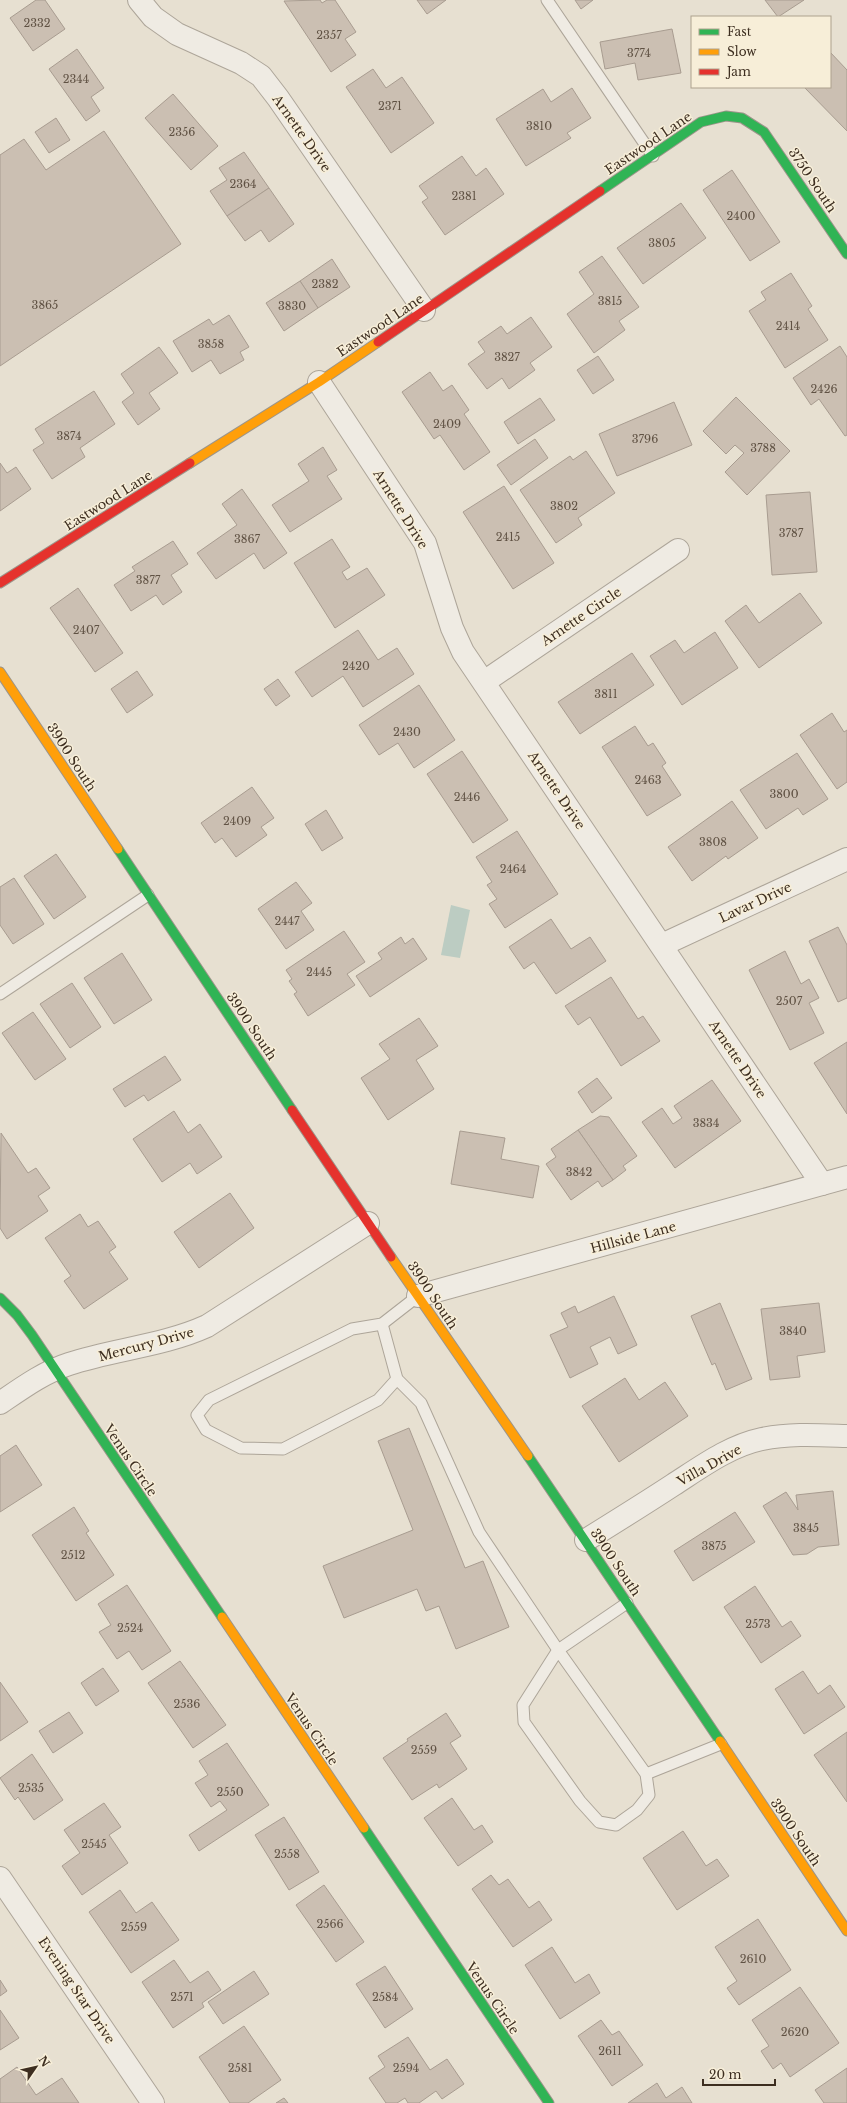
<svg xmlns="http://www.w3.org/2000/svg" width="847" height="2103" viewBox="0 0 847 2103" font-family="'Libre Baskerville',serif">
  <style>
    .water { fill: #bcccc2 }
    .building { fill: #cbbfb2; stroke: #a89c90 }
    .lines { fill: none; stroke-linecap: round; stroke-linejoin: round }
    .lane-casing { stroke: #ada599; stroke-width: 13 }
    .street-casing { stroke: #ada599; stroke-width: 24 }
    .fast-casing { stroke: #9c958a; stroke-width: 11 }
    .slow-casing { stroke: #9c958a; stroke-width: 11 }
    .jam-casing { stroke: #9c958a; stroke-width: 11 }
    .lane { stroke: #efebe3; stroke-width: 11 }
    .street { stroke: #efebe3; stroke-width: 22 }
    .fast { stroke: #30b455; stroke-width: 9 }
    .slow { stroke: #ff9f0a; stroke-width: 9 }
    .jam { stroke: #e5322d; stroke-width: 9 }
    .labels { text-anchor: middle; stroke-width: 3; stroke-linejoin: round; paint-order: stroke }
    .number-label { font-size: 11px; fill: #605244 }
    .street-label { font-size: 13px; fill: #3d2e20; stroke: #f7eed8 }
  </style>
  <rect width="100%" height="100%" fill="#e7e0d1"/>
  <polygon class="water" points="451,905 470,910 460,958 441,955"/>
  <g class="building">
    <polygon points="36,0 45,0 65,29 33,51 10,18"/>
    <polygon points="320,0 322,3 327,0 335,0 356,32 345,39 356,55 331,72 284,1"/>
    <polygon points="417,0 446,0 427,14"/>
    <polygon points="575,0 593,0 581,9"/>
    <polygon points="765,0 804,0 778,17"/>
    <polygon points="672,29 681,73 638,80 635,63 605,69 600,42"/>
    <polygon points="77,49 104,88 91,97 100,111 86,121 49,69"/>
    <polygon points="830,52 847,70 847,131 804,87 830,87"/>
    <polygon points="373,69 386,88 402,77 434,123 391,153 346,87"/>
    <polygon points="572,88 591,118 567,133 571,138 526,166 496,119 543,89 551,102"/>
    <polygon points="173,94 218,146 191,170 145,118"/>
    <polygon points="56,118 70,140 49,153 35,132"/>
    <polygon points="104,131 181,244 0,366 0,155 24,139 46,170"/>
    <polygon points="244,152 269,188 227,216 210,191 227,180 219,168"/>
    <polygon points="462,156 476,176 486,168 504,194 445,235 422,202 428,198 419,186"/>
    <polygon points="732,170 780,242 750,261 703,190"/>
    <polygon points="269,188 294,224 269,242 261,230 245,241 227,216"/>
    <polygon points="681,203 706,238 643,284 617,248"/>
    <polygon points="602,256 639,307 619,321 625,330 594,353 567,314 594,294 579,272"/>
    <polygon points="332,259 350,287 318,308 300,281"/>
    <polygon points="791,273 812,306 808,309 828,340 785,368 749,311 766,300 761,292"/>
    <polygon points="300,281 318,308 284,331 266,303"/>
    <polygon points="229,315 249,347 240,352 244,360 220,374 211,360 192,372 173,341 209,319 213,325"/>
    <polygon points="531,317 552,347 530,363 535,370 509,389 502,378 487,389 468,364 485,352 478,342 501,326 507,334"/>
    <polygon points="840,346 847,357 847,435 845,436 819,399 811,405 793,378"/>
    <polygon points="159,347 178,373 149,393 160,409 138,425 122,402 134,393 121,374"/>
    <polygon points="598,356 614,380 593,394 577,370"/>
    <polygon points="430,372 443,391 452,385 469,410 464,414 490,452 464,470 440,435 434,439 402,392"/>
    <polygon points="94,391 115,424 80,448 85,457 52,479 33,450 44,443 35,429"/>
    <polygon points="736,397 790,451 747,495 725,472 744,453 735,445 726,454 703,431"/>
    <polygon points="540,398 555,420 518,444 504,422"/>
    <polygon points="674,402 692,445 617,476 599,434"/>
    <polygon points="535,439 548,458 511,485 497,465"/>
    <polygon points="323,447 337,470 327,476 342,499 290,532 272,505 309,481 298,464"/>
    <polygon points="586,451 615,493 578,518 582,525 556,543 520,490 570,456 573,460"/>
    <polygon points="0,463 7,473 16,467 31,489 0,511"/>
    <polygon points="504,486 554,563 513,589 463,512"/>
    <polygon points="242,489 287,553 264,569 254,553 216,579 197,553 237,525 222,504"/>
    <polygon points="810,492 817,572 772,575 766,495"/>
    <polygon points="332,539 350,567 342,572 347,580 367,568 385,595 335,628 294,563"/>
    <polygon points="173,541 188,564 171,575 182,592 163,605 156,595 131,611 114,585 135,571 132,567"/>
    <polygon points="78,588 123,653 95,672 50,608"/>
    <polygon points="800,593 822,623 759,668 725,621 746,605 759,623"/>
    <polygon points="358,630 378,660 397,648 414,674 363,707 343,676 312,697 295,672"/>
    <polygon points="715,632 738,668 682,705 650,656 675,640 684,653"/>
    <polygon points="632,653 654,685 580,734 558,702"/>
    <polygon points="137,671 153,695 127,713 111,689"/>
    <polygon points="278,679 290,696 276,706 264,689"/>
    <polygon points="419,685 455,740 414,768 398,743 379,755 359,725"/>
    <polygon points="832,713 844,732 847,730 847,782 837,789 800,735"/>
    <polygon points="635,726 648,746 653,743 666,763 662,766 681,795 647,816 602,747"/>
    <polygon points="462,751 508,820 473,843 427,774"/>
    <polygon points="797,753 828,799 803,815 798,808 766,829 740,790"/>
    <polygon points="252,787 274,818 261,827 267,835 236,857 222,838 215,843 201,823"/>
    <polygon points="732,801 758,838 728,859 726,856 692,881 668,847"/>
    <polygon points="326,810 343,838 322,851 305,824"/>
    <polygon points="517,831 558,894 505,928 489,904 497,899 487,885 492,882 476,857"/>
    <polygon points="56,854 86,897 54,919 24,876"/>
    <polygon points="14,878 44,924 13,944 0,925 0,887"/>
    <polygon points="296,882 312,903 301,911 314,930 286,949 258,909"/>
    <polygon points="551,919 571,949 590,937 606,961 556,994 534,962 524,969 509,947"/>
    <polygon points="838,927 847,945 847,998 838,1002 809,941"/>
    <polygon points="344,931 365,962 347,974 355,985 308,1016 294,994 297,992 289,981 292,979 286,970"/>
    <polygon points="401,937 405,944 413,938 427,959 370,997 356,976 382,959 378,953"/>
    <polygon points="785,951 801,984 809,979 819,998 809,1003 824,1033 790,1050 749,970"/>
    <polygon points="122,953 152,1000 114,1024 84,978"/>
    <polygon points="611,977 638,1019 643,1016 660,1041 621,1066 590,1017 578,1025 565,1006"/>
    <polygon points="72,983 101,1027 70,1048 40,1004"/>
    <polygon points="33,1012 66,1059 35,1080 2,1033"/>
    <polygon points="419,1018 438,1046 416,1060 434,1089 388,1120 361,1078 390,1059 379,1044"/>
    <polygon points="847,1042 847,1114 814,1063"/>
    <polygon points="165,1056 181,1080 148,1101 144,1095 125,1107 113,1089"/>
    <polygon points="597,1078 612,1098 592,1113 578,1092"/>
    <polygon points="712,1080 741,1121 675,1168 642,1122 662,1108 673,1124 682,1118 674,1106"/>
    <polygon points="174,1111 188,1133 200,1124 222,1157 197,1174 190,1163 162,1182 133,1139"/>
    <polygon points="600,1116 609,1117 637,1156 623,1166 626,1170 613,1180 578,1130"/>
    <polygon points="578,1130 613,1180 602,1187 598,1181 571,1200 546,1164 556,1157 551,1149"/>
    <polygon points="460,1131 505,1138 501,1159 539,1166 533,1198 451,1184"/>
    <polygon points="1,1133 28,1173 36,1168 50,1188 38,1196 48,1211 7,1239 0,1228"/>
    <polygon points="230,1193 254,1228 199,1268 174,1232"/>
    <polygon points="80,1214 88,1227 98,1221 116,1247 109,1252 128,1279 84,1309 64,1281 71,1276 45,1238"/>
    <polygon points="614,1296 637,1345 618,1354 610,1337 590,1347 598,1364 570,1378 550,1335 568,1327 561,1313 575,1306 578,1313"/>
    <polygon points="720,1303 752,1379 726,1390 715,1363 712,1365 691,1316"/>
    <polygon points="819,1303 825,1352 797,1356 800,1377 770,1380 761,1309"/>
    <polygon points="625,1378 639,1400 665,1382 688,1416 619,1462 582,1406"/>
    <polygon points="409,1428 465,1568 483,1561 509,1627 456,1649 439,1606 426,1611 417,1589 344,1618 323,1566 413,1530 378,1441"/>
    <polygon points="16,1445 42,1485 0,1512 0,1456"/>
    <polygon points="833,1491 839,1545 818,1547 807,1554 793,1555 763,1506 786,1492 798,1510 796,1495"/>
    <polygon points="74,1507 89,1531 86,1533 114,1575 76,1601 32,1535"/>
    <polygon points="735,1512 755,1542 693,1581 674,1551"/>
    <polygon points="127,1585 171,1651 142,1670 129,1651 117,1659 99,1632 111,1625 98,1604"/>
    <polygon points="755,1586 782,1627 791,1621 801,1636 761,1663 724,1607"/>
    <polygon points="180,1661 226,1725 193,1748 148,1683"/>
    <polygon points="103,1668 119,1691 96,1706 81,1683"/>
    <polygon points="803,1671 818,1694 830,1685 845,1707 804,1734 775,1689"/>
    <polygon points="0,1682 28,1722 0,1741"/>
    <polygon points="69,1712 83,1733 53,1753 39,1731"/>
    <polygon points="446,1713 461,1736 450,1743 467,1769 439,1788 437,1784 412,1800 383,1758 408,1741 407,1739"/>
    <polygon points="847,1732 847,1802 814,1755"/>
    <polygon points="227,1743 269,1805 199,1851 189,1835 227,1810 220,1801 211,1807 195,1783 208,1775 199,1761"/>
    <polygon points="32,1754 63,1800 34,1820 18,1797 15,1800 0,1778"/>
    <polygon points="452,1798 474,1830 482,1825 493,1842 458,1866 424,1818"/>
    <polygon points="104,1803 121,1827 109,1835 128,1863 82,1895 62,1866 80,1853 64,1830"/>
    <polygon points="284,1817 319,1872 289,1890 255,1835"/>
    <polygon points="683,1831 706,1866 717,1859 729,1876 677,1910 643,1858"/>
    <polygon points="491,1875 499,1885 508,1879 529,1908 539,1901 552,1920 513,1947 472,1889"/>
    <polygon points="324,1885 364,1942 336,1962 296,1905"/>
    <polygon points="120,1890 136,1913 152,1902 179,1940 131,1973 89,1912"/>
    <polygon points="758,1919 791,1970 739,2005 727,1988 737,1981 715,1947"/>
    <polygon points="552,1947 575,1983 589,1974 600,1993 560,2019 525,1965"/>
    <polygon points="174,1960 190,1983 208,1971 221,1990 202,2003 204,2007 173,2028 142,1982"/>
    <polygon points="385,1966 413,2009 385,2028 356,1984"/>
    <polygon points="254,1971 269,1994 223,2024 208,2002"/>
    <polygon points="0,1980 7,1991 0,1996"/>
    <polygon points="800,1987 839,2043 790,2077 781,2063 773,2069 761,2051 769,2046 752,2020"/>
    <polygon points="0,2010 19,2038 0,2050"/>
    <polygon points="601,2020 612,2035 619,2031 643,2065 612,2086 578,2036"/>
    <polygon points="244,2026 281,2080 248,2103 230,2103 199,2057"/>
    <polygon points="408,2037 430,2070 447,2059 464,2084 442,2099 436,2091 419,2103 408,2103 405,2098 397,2103 386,2103 369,2078 385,2067 378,2056"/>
    <polygon points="17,2067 36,2095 62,2078 79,2103 0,2103 0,2079"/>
    <polygon points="847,2068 847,2103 824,2103 815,2090"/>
    <polygon points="657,2083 666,2098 682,2087 692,2103 628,2103"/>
    <polygon points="284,2098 288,2103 276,2103"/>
  </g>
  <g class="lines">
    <g class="lane-casing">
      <g id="lane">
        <polyline points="547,0 653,156"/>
        <polyline points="0,994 148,895"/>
        <polyline points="382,1324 397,1379 421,1403 479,1532 558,1650 627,1603"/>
        <polyline points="397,1379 378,1400 283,1449 241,1448 206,1430 197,1415 209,1400 352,1329 382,1324 418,1296"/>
        <polyline points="646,1774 649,1795 637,1810 616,1825 599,1822 580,1801 524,1722 523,1705 558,1650 646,1774 721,1744"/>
      </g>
    </g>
    <g class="street-casing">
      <g id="street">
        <polyline points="139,0 153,17 177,34 241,63 261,76 278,98 424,310"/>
        <polyline points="319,382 425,543 452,628 463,652 822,1184"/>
        <polyline points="484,682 678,550"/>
        <polyline points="662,945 847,859"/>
        <polyline points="418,1296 847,1177"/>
        <path d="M 0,1403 C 22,1388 44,1372 69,1364 C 114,1349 163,1346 207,1326 L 368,1223"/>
        <path d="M 586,1540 C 615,1522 644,1504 673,1485 C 701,1467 729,1446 762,1439 C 790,1433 819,1435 847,1436"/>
        <polyline points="0,1878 153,2103"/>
      </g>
    </g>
    <g class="fast-casing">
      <g id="fast">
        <polyline points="600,191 701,122 726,116 742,118 764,132 847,254"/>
        <polyline points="118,849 292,1110"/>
        <polyline points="0,1298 17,1315 32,1335 222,1617"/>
        <polyline points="528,1456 720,1741"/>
        <polyline points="364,1828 549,2103"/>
      </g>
    </g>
    <g class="slow-casing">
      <g id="slow">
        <polyline points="190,463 319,382 378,342"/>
        <polyline points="0,672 118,849"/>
        <polyline points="391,1257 528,1456"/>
        <polyline points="222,1617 364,1828"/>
        <polyline points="720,1741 847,1931"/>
      </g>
    </g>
    <g class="jam-casing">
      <g id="jam">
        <polyline points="378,342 600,191"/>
        <polyline points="0,583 190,463"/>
        <polyline points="292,1110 391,1257"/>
      </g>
    </g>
    <use href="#lane" class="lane"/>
    <use href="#street" class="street"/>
    <use href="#fast" class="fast"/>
    <use href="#slow" class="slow"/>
    <use href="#jam" class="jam"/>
  </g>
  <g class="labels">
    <g class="number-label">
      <text x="37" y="27">2332</text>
      <text x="329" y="39">2357</text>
      <text x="639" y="57">3774</text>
      <text x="76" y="83">2344</text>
      <text x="390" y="110">2371</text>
      <text x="539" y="130">3810</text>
      <text x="182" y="136">2356</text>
      <text x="243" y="188">2364</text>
      <text x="464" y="200">2381</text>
      <text x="741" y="220">2400</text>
      <text x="662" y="247">3805</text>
      <text x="325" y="288">2382</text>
      <text x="610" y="305">3815</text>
      <text x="45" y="309">3865</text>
      <text x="292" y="310">3830</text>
      <text x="788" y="330">2414</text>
      <text x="211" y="348">3858</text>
      <text x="507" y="361">3827</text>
      <text x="824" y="393">2426</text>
      <text x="447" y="428">2409</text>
      <text x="69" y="440">3874</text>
      <text x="645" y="443">3796</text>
      <text x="763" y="452">3788</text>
      <text x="564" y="510">3802</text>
      <text x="791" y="537">3787</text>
      <text x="508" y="541">2415</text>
      <text x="247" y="543">3867</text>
      <text x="148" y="584">3877</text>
      <text x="86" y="634">2407</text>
      <text x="356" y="670">2420</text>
      <text x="606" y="698">3811</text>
      <text x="407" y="736">2430</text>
      <text x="648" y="784">2463</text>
      <text x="784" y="798">3800</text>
      <text x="467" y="801">2446</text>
      <text x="237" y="825">2409</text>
      <text x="713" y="846">3808</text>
      <text x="513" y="873">2464</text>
      <text x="287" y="925">2447</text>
      <text x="319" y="976">2445</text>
      <text x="789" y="1005">2507</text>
      <text x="706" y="1127">3834</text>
      <text x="579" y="1176">3842</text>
      <text x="793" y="1335">3840</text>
      <text x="806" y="1532">3845</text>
      <text x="714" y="1550">3875</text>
      <text x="73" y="1559">2512</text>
      <text x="758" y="1628">2573</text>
      <text x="130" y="1632">2524</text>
      <text x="187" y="1708">2536</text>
      <text x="424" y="1754">2559</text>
      <text x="31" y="1792">2535</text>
      <text x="230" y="1796">2550</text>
      <text x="94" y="1848">2545</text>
      <text x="287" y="1858">2558</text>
      <text x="330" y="1928">2566</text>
      <text x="134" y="1931">2559</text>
      <text x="753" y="1963">2610</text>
      <text x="182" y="2001">2571</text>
      <text x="385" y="2001">2584</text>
      <text x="795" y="2036">2620</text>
      <text x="610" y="2055">2611</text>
      <text x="240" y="2072">2581</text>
      <text x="406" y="2072">2594</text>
    </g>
    <g class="street-label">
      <text transform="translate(302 133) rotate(55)" y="5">Arnette Drive</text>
      <text transform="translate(648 143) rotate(-34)" y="5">Eastwood Lane</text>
      <text transform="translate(813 180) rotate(56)" y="5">3750 South</text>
      <text transform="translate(380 325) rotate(-34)" y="5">Eastwood Lane</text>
      <text transform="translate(108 500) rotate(-32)" y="5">Eastwood Lane</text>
      <text transform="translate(401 509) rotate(58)" y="5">Arnette Drive</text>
      <text transform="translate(581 616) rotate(-34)" y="5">Arnette Circle</text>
      <text transform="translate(72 757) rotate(57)" y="5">3900 South</text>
      <text transform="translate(557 790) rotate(56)" y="5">Arnette Drive</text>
      <text transform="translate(755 902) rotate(-25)" y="5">Lavar Drive</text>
      <text transform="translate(252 1026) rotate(56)" y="5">3900 South</text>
      <text transform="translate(738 1059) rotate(56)" y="5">Arnette Drive</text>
      <text transform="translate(633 1237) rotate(-15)" y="5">Hillside Lane</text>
      <text transform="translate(433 1295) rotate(56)" y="5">3900 South</text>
      <text transform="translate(146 1344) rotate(-15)" y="5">Mercury Drive</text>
      <text transform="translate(131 1460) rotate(56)" y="5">Venus Circle</text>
      <text transform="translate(709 1465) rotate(-29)" y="5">Villa Drive</text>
      <text transform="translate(616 1562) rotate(56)" y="5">3900 South</text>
      <text transform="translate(312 1729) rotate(56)" y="5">Venus Circle</text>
      <text transform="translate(796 1832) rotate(56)" y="5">3900 South</text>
      <text transform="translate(77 1990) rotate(56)" y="5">Evening Star Drive</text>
      <text transform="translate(493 1998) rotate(56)" y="5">Venus Circle</text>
    </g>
  </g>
  <rect x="691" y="16" width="140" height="72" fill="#f7eed8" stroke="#ada18e"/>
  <rect x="699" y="29" width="20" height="6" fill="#30b455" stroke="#ada18e"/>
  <text x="727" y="36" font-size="12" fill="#3d2e20">Fast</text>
  <rect x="699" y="49" width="20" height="6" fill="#ff9f0a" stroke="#ada18e"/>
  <text x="727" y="56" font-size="12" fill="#3d2e20">Slow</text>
  <rect x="699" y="69" width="20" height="6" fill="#e5322d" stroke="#ada18e"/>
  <text x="727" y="76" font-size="12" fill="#3d2e20">Jam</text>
  <g transform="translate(36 2067) rotate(56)" stroke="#f7eed8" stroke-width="3" paint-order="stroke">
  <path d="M0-3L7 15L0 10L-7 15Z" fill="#3d2e20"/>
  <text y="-6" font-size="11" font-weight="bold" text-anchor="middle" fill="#3d2e20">N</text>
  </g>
  <path d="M703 2079v6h72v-6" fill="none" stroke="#3d2e20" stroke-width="2"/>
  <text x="709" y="2079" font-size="12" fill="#3d2e20" stroke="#f7eed8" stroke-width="3" paint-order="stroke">20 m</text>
</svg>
